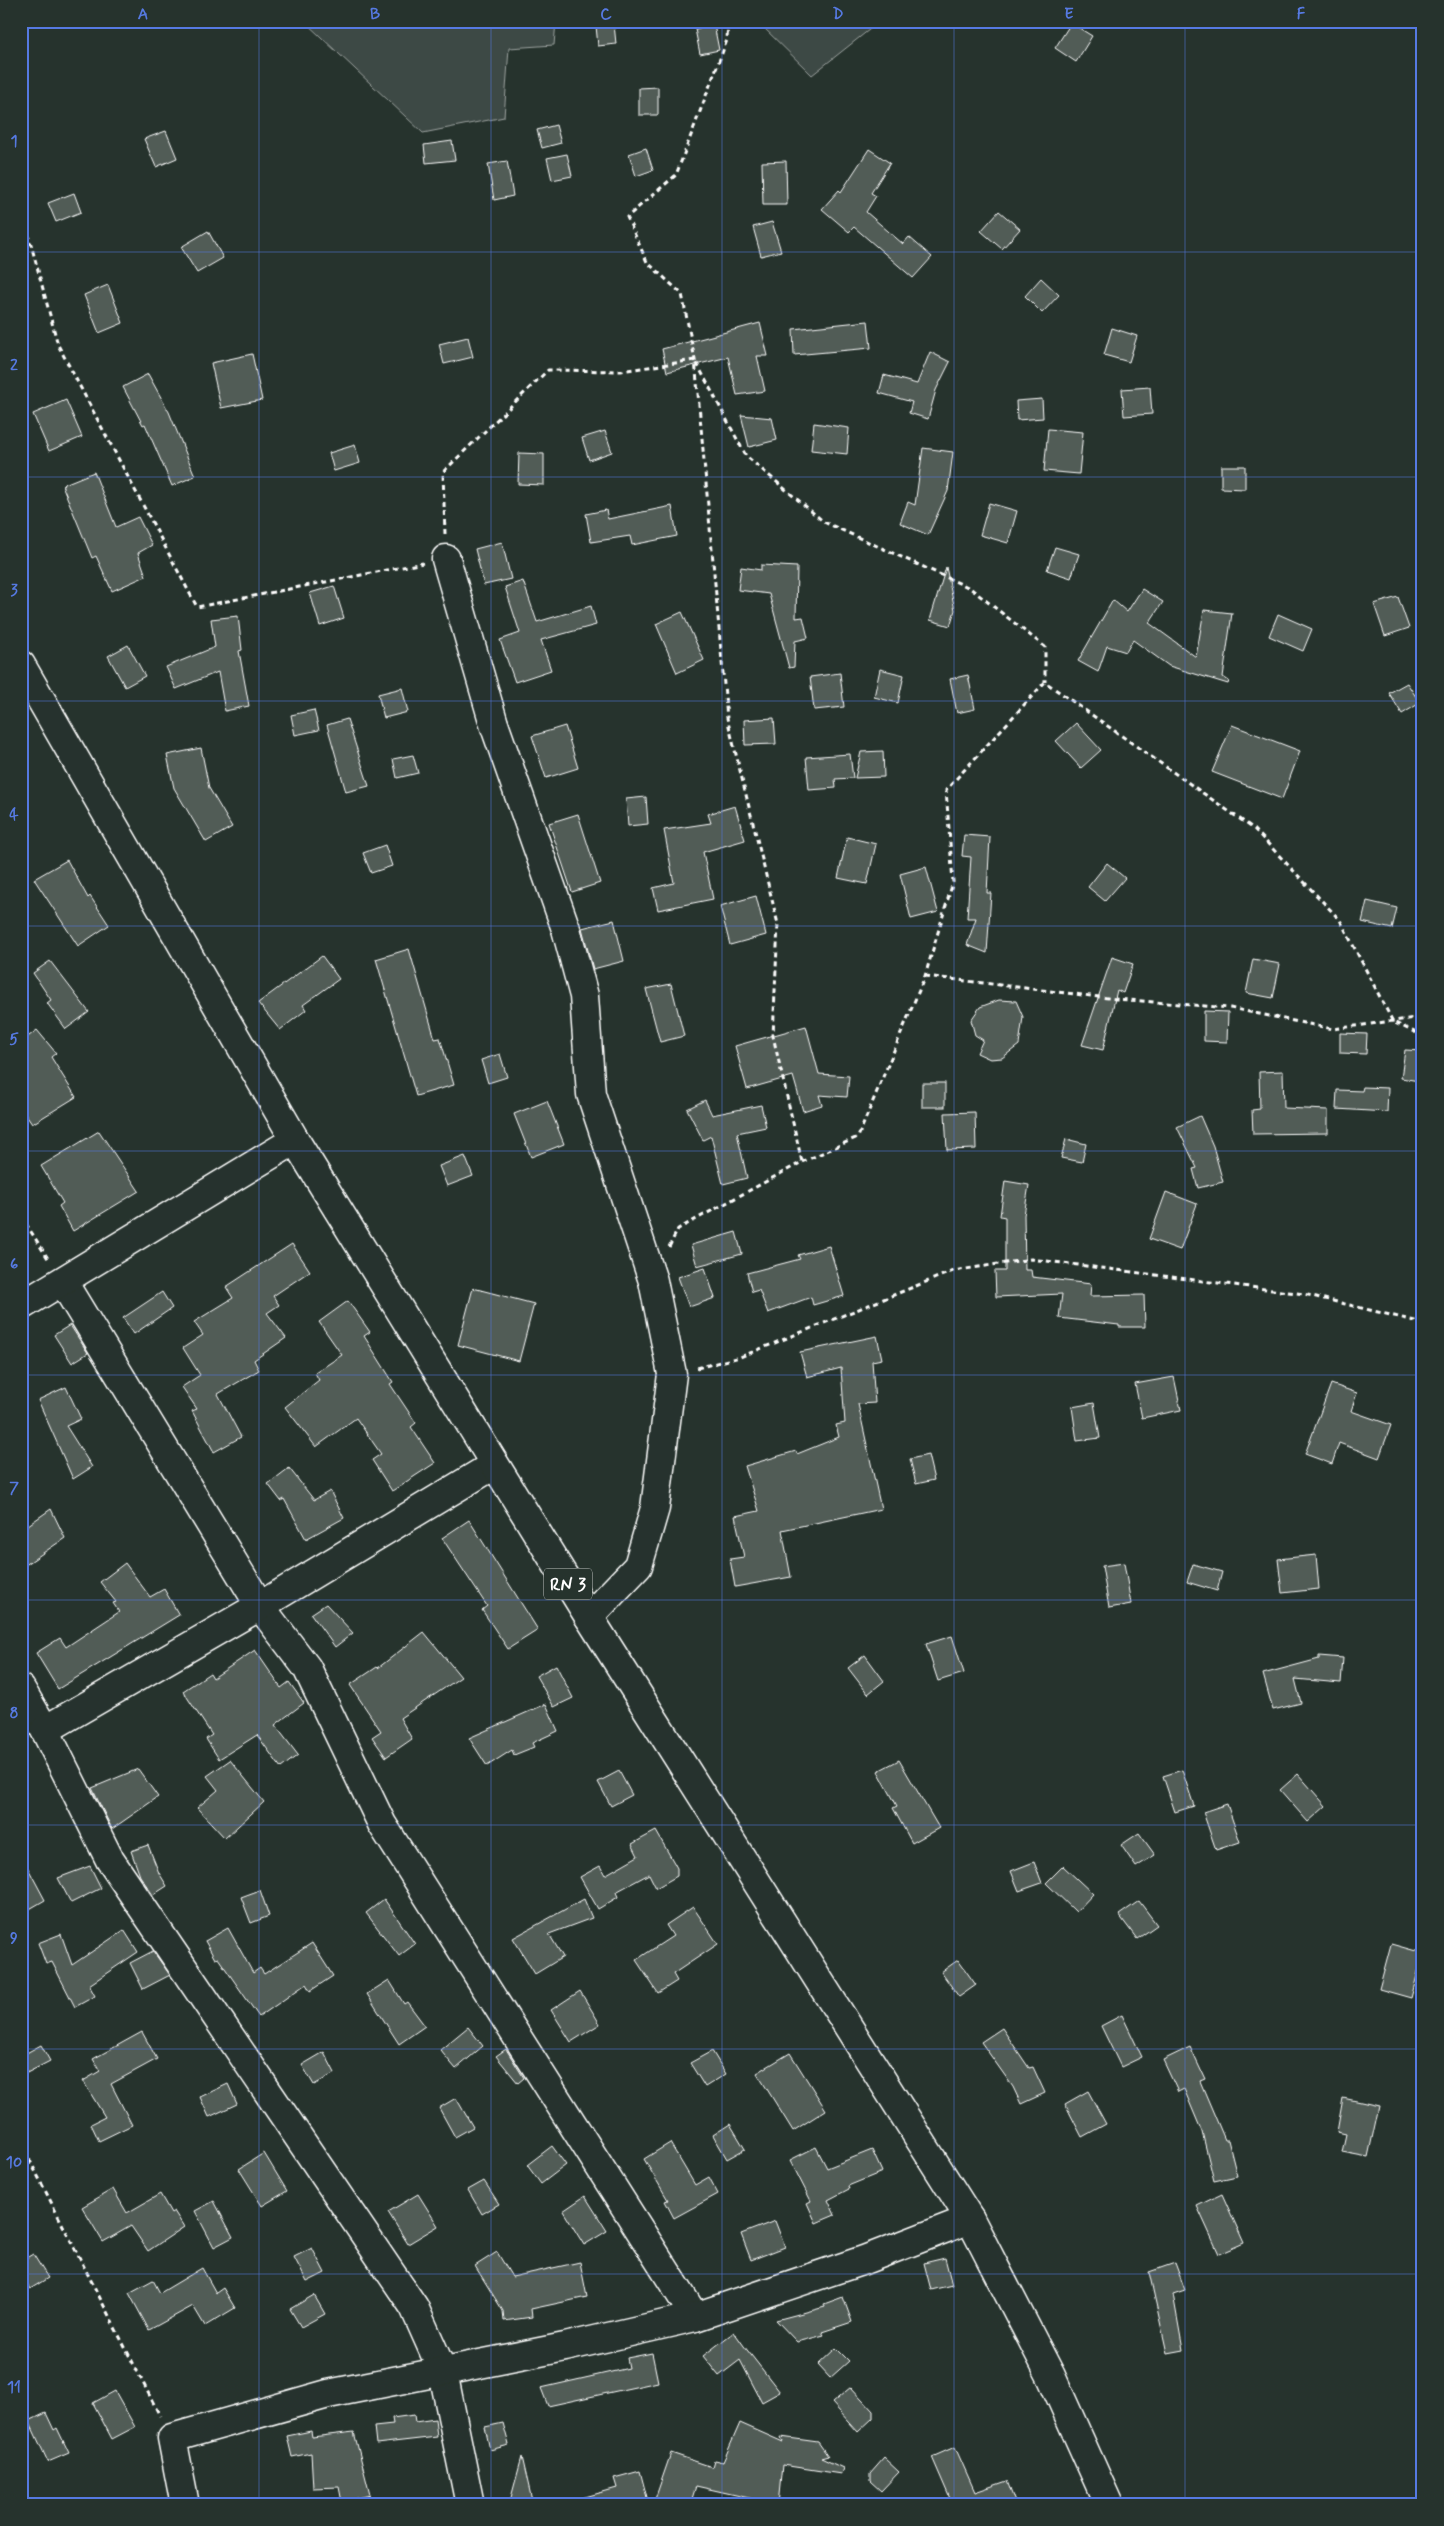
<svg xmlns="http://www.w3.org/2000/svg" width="1444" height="2526" viewBox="0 0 1444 2526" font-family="Mynerve,sans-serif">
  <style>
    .green { fill: #3e4944; stroke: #9ea4a2 }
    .building { fill: #515c57; stroke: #fff }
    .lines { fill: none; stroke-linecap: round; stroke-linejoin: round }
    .minor-casing { stroke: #fff; stroke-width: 31 }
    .major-casing { stroke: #fff; stroke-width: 31 }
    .path { stroke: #fff; stroke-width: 3; stroke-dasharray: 5 4; stroke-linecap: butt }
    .minor { stroke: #26332d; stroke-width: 28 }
    .major { stroke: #26332d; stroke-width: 28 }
    .grid { fill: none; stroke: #567ae2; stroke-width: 1; stroke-opacity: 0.55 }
    .labels { text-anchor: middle; stroke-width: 4.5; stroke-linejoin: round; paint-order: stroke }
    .shield { fill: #26332d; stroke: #bec2c0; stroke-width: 1 }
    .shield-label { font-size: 18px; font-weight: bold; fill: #fff }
    .neatline { fill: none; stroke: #567ae2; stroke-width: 2 }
    .grid-label { font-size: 16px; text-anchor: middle; font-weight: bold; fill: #567ae2 }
  </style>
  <rect width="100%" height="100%" fill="#26332d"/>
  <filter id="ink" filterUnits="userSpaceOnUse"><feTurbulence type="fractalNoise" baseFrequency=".02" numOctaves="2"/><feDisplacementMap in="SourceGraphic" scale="10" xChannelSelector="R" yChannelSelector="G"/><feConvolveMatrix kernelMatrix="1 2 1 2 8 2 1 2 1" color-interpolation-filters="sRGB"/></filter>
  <g filter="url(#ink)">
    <g class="green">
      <polygon points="304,21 556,21 554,45 509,48 504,117 423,133"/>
      <polygon points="757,21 878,21 879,22 812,75"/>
    </g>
    <g class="building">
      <polygon points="1071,23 1092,36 1076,62 1055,48"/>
      <polygon points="614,24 616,44 598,46 596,26"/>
      <polygon points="714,25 719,50 700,54 695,29"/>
      <polygon points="658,87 658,115 639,115 639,88"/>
      <polygon points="556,125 561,143 542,148 537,130"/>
      <polygon points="166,131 177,158 156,167 144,139"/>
      <polygon points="452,141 455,160 426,163 424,145"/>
      <polygon points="646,148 653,170 636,176 629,154"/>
      <polygon points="869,149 890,163 871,193 876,196 866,212 903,244 909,237 932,257 913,278 854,227 849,232 822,209 839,190 841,192"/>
      <polygon points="567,154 572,176 552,180 547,158"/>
      <polygon points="507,161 513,196 494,200 488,164"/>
      <polygon points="786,161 787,205 763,205 762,162"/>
      <polygon points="74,193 81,212 56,222 48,203"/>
      <polygon points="999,211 1020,229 1002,249 981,231"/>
      <polygon points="772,222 781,251 761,256 753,227"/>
      <polygon points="208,231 223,258 197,273 181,247"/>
      <polygon points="1041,278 1059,295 1042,313 1025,296"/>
      <polygon points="108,285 123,323 99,333 84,295"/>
      <polygon points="868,321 871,348 794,355 793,329"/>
      <polygon points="760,323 768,356 757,356 765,391 737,395 728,357 667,372 662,349"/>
      <polygon points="1112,328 1137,336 1129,362 1104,355"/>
      <polygon points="468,337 473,357 444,364 439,344"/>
      <polygon points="930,352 950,362 936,390 928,419 909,413 912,402 879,393 884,375 917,384"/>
      <polygon points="252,354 262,400 221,408 211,363"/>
      <polygon points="148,374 169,412 195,476 172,486 145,424 143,425 123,387"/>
      <polygon points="1150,387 1152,414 1124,416 1122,389"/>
      <polygon points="1042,399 1043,418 1017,420 1016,401"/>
      <polygon points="66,400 82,437 49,451 33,414"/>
      <polygon points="741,415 772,418 777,440 749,447"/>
      <polygon points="814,423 849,428 847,454 811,450"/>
      <polygon points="1048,429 1083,432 1079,474 1044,471"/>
      <polygon points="605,431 612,452 589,460 582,438"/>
      <polygon points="355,445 360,463 334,471 329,453"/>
      <polygon points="923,448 953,452 948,491 928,535 900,523 908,502 915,505"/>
      <polygon points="519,453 544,454 544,485 518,484"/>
      <polygon points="1221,466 1245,466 1245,489 1221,488"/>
      <polygon points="94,472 116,527 138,517 152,545 138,553 146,576 112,591 96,556 92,558 62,485"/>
      <polygon points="989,503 1017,511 1008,543 980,535"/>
      <polygon points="672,506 677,536 632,545 630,536 591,542 586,514 606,510 608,519"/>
      <polygon points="502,542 511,579 484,585 475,549"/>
      <polygon points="1055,547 1079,554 1071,578 1047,570"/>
      <polygon points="761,565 797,567 796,618 803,617 808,638 795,641 794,667 789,668 769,594 738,590 741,567 761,570"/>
      <polygon points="946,567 955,610 950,626 930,620"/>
      <polygon points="523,581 537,622 591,606 596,625 541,640 551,670 515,682 500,640 520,633 505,587"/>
      <polygon points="334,586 344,618 320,626 310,593"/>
      <polygon points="1142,589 1163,602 1149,623 1196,657 1204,610 1232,613 1223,677 1229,681 1228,684 1169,666 1133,640 1126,652 1107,646 1098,672 1078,661 1113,600 1127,612"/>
      <polygon points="1398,597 1409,628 1385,636 1374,604"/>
      <polygon points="682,612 704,660 677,673 656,624"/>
      <polygon points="1278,614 1312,629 1303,651 1269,636"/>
      <polygon points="238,616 242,650 239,651 249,706 225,711 218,672 176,689 166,667 215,647 211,619"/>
      <polygon points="128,645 145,676 125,687 108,656"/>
      <polygon points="880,669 904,675 898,703 874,697"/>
      <polygon points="840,673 844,707 814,710 810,677"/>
      <polygon points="968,675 975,709 957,713 950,679"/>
      <polygon points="1407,683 1420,703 1402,714 1389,693"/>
      <polygon points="402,688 408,712 384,718 378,694"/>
      <polygon points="314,710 319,730 295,735 291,715"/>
      <polygon points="774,718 776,744 745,745 744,720"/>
      <polygon points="347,719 369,786 346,792 327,725"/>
      <polygon points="1076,723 1101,750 1081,768 1056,741"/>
      <polygon points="1232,725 1300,751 1282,799 1212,772"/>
      <polygon points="565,726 578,768 546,778 532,736"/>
      <polygon points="201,748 209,788 232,827 206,842 174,788 167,755"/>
      <polygon points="883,751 884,777 855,778 861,752"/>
      <polygon points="850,754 853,778 835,779 836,788 809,790 806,757"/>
      <polygon points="413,755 418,773 397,778 393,759"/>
      <polygon points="646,797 648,824 628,826 626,799"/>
      <polygon points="735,806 745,840 703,852 713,899 658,910 653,888 674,883 664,830 711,823 708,814"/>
      <polygon points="578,814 600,883 572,892 549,823"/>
      <polygon points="964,835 990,837 987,893 991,893 987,953 967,945 976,918 967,918 971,857 962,856"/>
      <polygon points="847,837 876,844 867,884 838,878"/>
      <polygon points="385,845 392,866 371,873 363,853"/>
      <polygon points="67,860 88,898 90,896 109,925 78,946 34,879"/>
      <polygon points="1107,863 1125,878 1105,901 1088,887"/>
      <polygon points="926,867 938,912 911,919 900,874"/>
      <polygon points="756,896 766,935 730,945 720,906"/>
      <polygon points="1367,901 1397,908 1392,929 1362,922"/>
      <polygon points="614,920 624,961 593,969 582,928"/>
      <polygon points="409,949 435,1039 440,1038 454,1085 416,1096 376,959"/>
      <polygon points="322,956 339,979 303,1005 306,1010 280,1030 258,1003"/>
      <polygon points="1112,957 1133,964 1123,993 1117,990 1103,1050 1082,1045"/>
      <polygon points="1253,959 1280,964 1273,998 1246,993"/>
      <polygon points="50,961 89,1012 66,1029 47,1003 51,1000 33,973"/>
      <polygon points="671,984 684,1036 660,1042 646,989"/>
      <polygon points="999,1000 1016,1001 1023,1017 1019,1045 1002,1058 990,1059 977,1053 983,1040 975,1035 971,1020 980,1007"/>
      <polygon points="1204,1011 1228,1012 1227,1042 1204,1041"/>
      <polygon points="806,1026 819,1074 849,1076 847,1097 819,1095 822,1105 803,1111 793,1076 747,1089 735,1046"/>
      <polygon points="37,1030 56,1053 51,1057 76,1097 32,1124 21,1108 21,1042"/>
      <polygon points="1340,1033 1367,1034 1366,1054 1340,1053"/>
      <polygon points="1405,1050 1423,1051 1419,1081 1401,1078"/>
      <polygon points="500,1054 507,1077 488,1083 481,1060"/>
      <polygon points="1283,1071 1284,1108 1328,1110 1328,1133 1253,1134 1252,1110 1260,1109 1259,1072"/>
      <rect x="922" y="1083" width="23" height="24"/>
      <polygon points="1363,1087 1388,1088 1387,1112 1336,1109 1337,1090 1362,1091"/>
      <polygon points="705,1100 712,1115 761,1105 766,1127 737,1133 747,1178 723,1184 711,1136 703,1140 687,1109"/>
      <polygon points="547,1101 564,1144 531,1157 514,1114"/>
      <polygon points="975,1112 976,1149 947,1150 945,1113"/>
      <polygon points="1200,1116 1213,1146 1223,1182 1198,1188 1193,1169 1197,1168 1177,1127"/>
      <polygon points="99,1131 139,1191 73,1231 59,1206 63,1203 41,1166"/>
      <polygon points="1066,1139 1086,1144 1082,1162 1061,1158"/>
      <polygon points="465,1156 473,1176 447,1186 439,1166"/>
      <polygon points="1005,1181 1029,1185 1024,1215 1025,1270 1031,1270 1032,1277 1091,1284 1090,1296 1144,1295 1145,1327 1119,1327 1119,1325 1059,1318 1062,1294 996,1297 995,1271 1005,1271 1005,1217 1000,1216"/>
      <polygon points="1166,1192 1197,1204 1180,1250 1149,1239"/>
      <polygon points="736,1232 742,1254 697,1266 691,1245"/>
      <polygon points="292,1244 310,1271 273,1296 279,1305 267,1313 286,1338 254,1360 259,1370 218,1394 241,1437 214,1452 192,1411 197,1409 182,1387 200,1375 183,1348 203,1335 194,1322 233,1298 226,1287"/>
      <polygon points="829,1246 844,1296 813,1305 811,1297 768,1313 759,1290 752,1292 747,1273 800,1259 798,1255"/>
      <polygon points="705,1268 715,1298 689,1307 678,1277"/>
      <polygon points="473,1288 534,1304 519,1361 458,1345"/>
      <polygon points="162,1292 172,1308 134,1334 123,1318"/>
      <polygon points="348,1301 370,1332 364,1336 393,1382 390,1384 416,1423 411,1427 435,1463 392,1491 372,1460 381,1454 356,1418 316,1447 285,1407 319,1380 315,1373 342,1355 319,1322"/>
      <polygon points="70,1325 88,1353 72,1363 54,1335"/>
      <polygon points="877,1336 882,1359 872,1361 875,1403 858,1404 881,1509 782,1530 791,1577 735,1587 730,1559 744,1557 735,1516 759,1511 745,1466 796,1451 797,1454 839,1437 836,1425 845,1423 841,1368 807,1377 800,1352"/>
      <polygon points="1174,1377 1181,1410 1142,1418 1135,1384"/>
      <polygon points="1331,1384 1357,1393 1351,1411 1391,1425 1379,1458 1339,1443 1332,1464 1305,1454"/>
      <polygon points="66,1387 81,1419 66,1426 92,1467 73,1479 38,1400"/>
      <polygon points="1094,1403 1100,1438 1077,1441 1072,1407"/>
      <polygon points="928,1455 934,1480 916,1484 910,1459"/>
      <polygon points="289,1468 314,1500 330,1491 344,1518 306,1539 284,1499 281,1501 268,1484"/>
      <polygon points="51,1509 65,1538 21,1568 21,1530"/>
      <polygon points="469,1520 538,1630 508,1649 482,1610 487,1606 442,1538"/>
      <polygon points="1316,1555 1319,1589 1282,1593 1278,1559"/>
      <polygon points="125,1563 150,1597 164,1589 179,1615 58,1689 36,1653 60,1638 66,1647 119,1612 113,1603 116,1602 100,1582"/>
      <polygon points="1124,1563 1131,1604 1109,1608 1102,1566"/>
      <polygon points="1193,1564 1222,1572 1217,1591 1187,1582"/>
      <polygon points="326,1604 353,1633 335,1647 311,1614"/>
      <polygon points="424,1632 461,1677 400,1718 412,1739 386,1757 372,1737 381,1731 350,1685 377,1667 378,1668"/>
      <polygon points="952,1636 964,1673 938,1681 926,1644"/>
      <polygon points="255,1650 281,1688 289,1682 304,1703 275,1725 298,1755 281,1768 257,1735 219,1759 206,1739 212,1735 183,1691 210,1673 213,1678"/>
      <polygon points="865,1655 884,1681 868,1694 848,1668"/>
      <polygon points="1319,1656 1343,1658 1341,1683 1295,1679 1301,1703 1273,1710 1263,1674 1319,1659"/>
      <polygon points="556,1665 573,1698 554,1707 536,1676"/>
      <polygon points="546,1704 558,1731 532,1743 534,1747 514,1755 512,1750 487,1766 469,1738"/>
      <polygon points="230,1760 264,1802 225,1838 197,1808 218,1790 207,1776"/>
      <polygon points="899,1760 939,1828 912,1843 893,1808 897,1806 878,1771"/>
      <polygon points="138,1769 158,1797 112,1829 92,1788"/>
      <polygon points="1182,1770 1194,1806 1175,1812 1163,1776"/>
      <polygon points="619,1771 632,1795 611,1806 598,1782"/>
      <polygon points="1298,1774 1326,1806 1308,1822 1280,1790"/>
      <polygon points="1227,1804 1240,1842 1216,1850 1203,1812"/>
      <polygon points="656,1831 677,1868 677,1876 656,1888 649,1874 616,1892 618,1897 598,1909 580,1877 600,1866 605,1875 638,1856 632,1844"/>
      <polygon points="1139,1833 1155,1855 1136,1867 1121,1845"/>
      <polygon points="148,1845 159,1873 167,1886 153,1895 140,1876 131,1851"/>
      <polygon points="21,1855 45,1900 21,1914"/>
      <polygon points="1034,1862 1042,1883 1019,1891 1011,1871"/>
      <polygon points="90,1866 101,1888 71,1903 58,1878"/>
      <polygon points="1063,1866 1093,1894 1076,1912 1046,1883"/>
      <polygon points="260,1890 269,1916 251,1923 241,1897"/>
      <polygon points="384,1899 415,1944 399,1956 366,1913"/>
      <polygon points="584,1899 592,1918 549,1934 563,1957 535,1974 513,1938"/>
      <polygon points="1139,1901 1157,1925 1137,1939 1119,1915"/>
      <polygon points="693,1907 718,1944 673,1974 677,1981 658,1993 636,1960 673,1936 666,1925"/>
      <polygon points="228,1928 253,1973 260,1968 264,1974 312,1943 333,1976 310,1991 306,1984 259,2017 218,1958 215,1959 205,1941"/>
      <polygon points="124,1930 138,1952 89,1985 95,1996 75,2007 52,1962 46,1964 38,1943 61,1934 72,1965"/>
      <polygon points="1391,1944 1423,1953 1411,1998 1379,1989"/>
      <polygon points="153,1951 170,1975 143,1989 130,1963"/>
      <polygon points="958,1960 976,1985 959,1997 941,1972"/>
      <polygon points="389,1980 404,2004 407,2002 425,2026 399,2044 367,1994"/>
      <polygon points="580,1991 600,2024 571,2042 551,2010"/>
      <polygon points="1122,2015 1142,2057 1121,2067 1101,2026"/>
      <polygon points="468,2027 483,2046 456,2069 440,2050"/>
      <polygon points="1002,2028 1029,2068 1033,2067 1045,2093 1021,2104 1013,2087 981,2042"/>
      <polygon points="142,2032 157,2059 111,2084 132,2125 99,2141 91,2124 105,2117 83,2081 100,2071 93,2059"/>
      <polygon points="41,2045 50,2061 21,2076 21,2056"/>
      <polygon points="1190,2047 1205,2079 1200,2081 1225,2140 1228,2140 1237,2176 1214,2181 1202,2132 1184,2089 1178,2092 1163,2060"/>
      <polygon points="506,2049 524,2078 518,2083 496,2056"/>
      <polygon points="712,2051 726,2074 705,2087 690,2063"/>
      <polygon points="324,2052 335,2073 314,2085 302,2065"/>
      <polygon points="790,2053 826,2110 793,2131 757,2073"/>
      <polygon points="228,2084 237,2104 209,2117 200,2097"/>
      <polygon points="1088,2091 1106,2124 1082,2137 1065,2104"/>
      <polygon points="456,2098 473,2127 455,2137 439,2108"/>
      <polygon points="1343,2098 1379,2106 1368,2157 1342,2152 1346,2134 1337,2132"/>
      <polygon points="730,2124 745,2149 727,2159 713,2135"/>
      <polygon points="670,2143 695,2185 709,2177 718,2194 674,2218 665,2201 668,2200 644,2159"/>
      <polygon points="552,2146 566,2165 541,2184 527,2165"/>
      <polygon points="816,2147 827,2168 872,2150 882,2172 848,2186 849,2189 828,2200 835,2215 816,2223 807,2203 811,2201 790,2160"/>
      <polygon points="264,2153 287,2191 262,2206 239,2169"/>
      <polygon points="484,2181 499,2204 482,2214 468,2190"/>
      <polygon points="113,2189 127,2213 160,2194 171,2213 174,2211 184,2227 148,2251 131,2226 103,2242 82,2207"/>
      <polygon points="418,2194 438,2226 408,2244 388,2212"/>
      <polygon points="1222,2194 1244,2243 1219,2254 1197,2206"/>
      <polygon points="585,2196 607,2231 584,2245 563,2211"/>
      <polygon points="214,2201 233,2237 214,2247 195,2211"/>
      <polygon points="775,2221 785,2247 751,2260 741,2234"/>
      <polygon points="312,2248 325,2273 307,2282 294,2257"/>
      <polygon points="497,2252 512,2277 580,2262 587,2297 531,2309 532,2317 504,2321 503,2311 475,2266"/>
      <polygon points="33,2254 48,2278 30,2289 21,2276 21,2261"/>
      <polygon points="945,2258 952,2285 931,2290 924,2263"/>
      <polygon points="1175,2263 1185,2290 1173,2294 1183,2350 1167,2353 1149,2272"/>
      <polygon points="202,2268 216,2293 223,2288 235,2308 205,2326 193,2306 149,2330 129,2293 153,2280 160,2293"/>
      <polygon points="314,2295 325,2314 301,2327 290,2309"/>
      <polygon points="843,2297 852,2322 822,2332 824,2335 797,2342 776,2320 825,2307 824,2304"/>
      <polygon points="734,2332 744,2346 780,2392 762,2402 740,2360 719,2376 703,2356"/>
      <polygon points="836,2348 849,2361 830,2378 818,2365"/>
      <polygon points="652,2353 658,2382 548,2406 541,2388 629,2368 627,2358"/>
      <polygon points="851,2387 873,2411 873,2418 858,2432 832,2403"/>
      <polygon points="115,2391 135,2427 112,2439 93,2403"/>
      <polygon points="46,2413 54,2430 57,2428 69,2453 48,2462 29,2421"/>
      <polygon points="414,2415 415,2422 435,2419 437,2437 376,2444 374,2426 393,2424 392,2418"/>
      <polygon points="503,2423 509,2445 490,2450 485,2427"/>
      <polygon points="740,2423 783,2442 781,2437 818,2442 828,2456 821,2458 843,2468 841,2474 782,2465 778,2505 758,2503 758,2500 696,2486 690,2505 653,2505 671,2453 712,2467 714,2460 723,2462"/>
      <polygon points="311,2431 312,2437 354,2432 370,2495 342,2502 339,2487 313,2488 311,2453 292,2457 287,2436"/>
      <polygon points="955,2447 975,2492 1007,2481 1016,2505 949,2505 951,2501 932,2457"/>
      <polygon points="522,2457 533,2505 509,2505"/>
      <polygon points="884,2458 899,2472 881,2491 870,2481 870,2474"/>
      <polygon points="640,2471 649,2505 579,2505 578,2499 617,2488 614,2478"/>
    </g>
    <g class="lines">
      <g class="minor-casing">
        <g id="minor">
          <polyline points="446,559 494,724 566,929 584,996 591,1094 653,1281 672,1374 655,1508 638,1566 589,1617"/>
          <polyline points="63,1282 260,1606 307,1668 382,1824 695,2317"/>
          <polyline points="21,1306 295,1140"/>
          <polyline points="21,1689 45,1730 110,1860 414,2307 443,2372 470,2505"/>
          <polyline points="45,1730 260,1606 494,1465"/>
          <polyline points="185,2505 172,2438 328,2394 565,2347 695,2317 864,2260 970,2219"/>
        </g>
      </g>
      <g class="major-casing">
        <polyline id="major" points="21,665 295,1140 589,1617 970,2219 1051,2376 1109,2505"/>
      </g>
      <g class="path">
        <polyline points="21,207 58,345 197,607 423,563"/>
        <polyline points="445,534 443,472 548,370 621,371 695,360 746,456 824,522 970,588 1045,647 1045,682"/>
        <polyline points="925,976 1116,999 1230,1008 1333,1029 1423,1017"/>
        <polyline points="802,1162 858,1137 925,976 953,882 946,790 1045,682 1254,829 1340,920 1393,1022 1423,1036"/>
        <polyline points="21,1216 49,1260"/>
        <polyline points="669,1247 678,1229 802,1162 773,1036 778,924 727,718 695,360 682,294 647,262 627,217 676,175 727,40 728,21"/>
        <polyline points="697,1368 740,1357 953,1271 1031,1259 1304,1294 1423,1323"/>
        <polyline points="21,2143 160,2416"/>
      </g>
      <use href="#minor" class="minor"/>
      <use href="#major" class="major"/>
    </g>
  </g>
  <path class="grid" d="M 259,21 L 259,2505M 491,21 L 491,2505M 722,21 L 722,2505M 954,21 L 954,2505M 1185,21 L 1185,2505M 21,252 L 1423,252M 21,477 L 1423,477M 21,701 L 1423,701M 21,926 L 1423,926M 21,1151 L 1423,1151M 21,1375 L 1423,1375M 21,1600 L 1423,1600M 21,1825 L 1423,1825M 21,2049 L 1423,2049M 21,2274 L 1423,2274"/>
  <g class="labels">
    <rect class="shield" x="544" y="1568.5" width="48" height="31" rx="4"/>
    <g class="shield-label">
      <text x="568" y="1590">RN 3</text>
    </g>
  </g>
  <rect width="1444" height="2526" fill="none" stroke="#26332d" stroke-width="55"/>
  <rect x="28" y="28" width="1388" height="2470" class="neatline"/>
  <g class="grid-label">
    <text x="143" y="19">A</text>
    <text x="375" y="19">B</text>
    <text x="606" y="19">C</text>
    <text x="838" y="19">D</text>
    <text x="1069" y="19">E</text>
    <text x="1301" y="19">F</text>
    <text x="14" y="146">1</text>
    <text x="14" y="370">2</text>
    <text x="14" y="595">3</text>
    <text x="14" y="819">4</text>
    <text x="14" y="1044">5</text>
    <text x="14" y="1269">6</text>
    <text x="14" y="1493">7</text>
    <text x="14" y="1718">8</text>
    <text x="14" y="1943">9</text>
    <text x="14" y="2167">10</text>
    <text x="14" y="2392">11</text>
  </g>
</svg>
